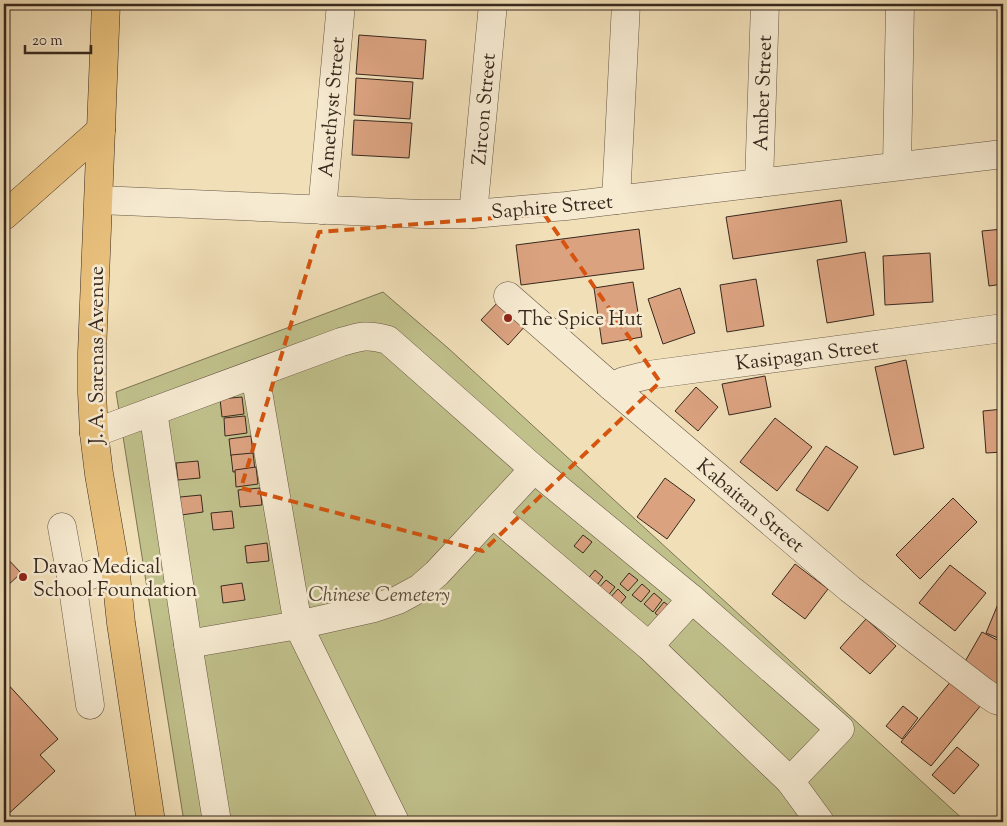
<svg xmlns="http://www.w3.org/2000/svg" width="1007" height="826" viewBox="0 0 1007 826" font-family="'Sorts Mill Goudy',serif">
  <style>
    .green { fill: #c0c08b; stroke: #7c7454 }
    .building { fill: #dba280; stroke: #38291e }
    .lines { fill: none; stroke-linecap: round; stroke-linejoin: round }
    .minor-casing { stroke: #665644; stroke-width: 29 }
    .major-casing { stroke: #38291e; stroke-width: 29 }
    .minor { stroke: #f6ead1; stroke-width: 28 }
    .major { stroke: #e8c07c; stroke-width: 28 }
    .marked { fill: none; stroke: #d6540e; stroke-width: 4; stroke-dasharray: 10 6; stroke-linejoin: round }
    .poi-dot { fill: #8f2418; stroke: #f6ead1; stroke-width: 2 }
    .labels { text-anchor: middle; stroke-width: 5; stroke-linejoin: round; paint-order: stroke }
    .street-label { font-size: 20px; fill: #38291e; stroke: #f6ead1 }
    .poi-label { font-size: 20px; fill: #38291e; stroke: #f6ead1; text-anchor: start }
    .park-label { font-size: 20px; font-style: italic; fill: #5a4f39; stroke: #f6ead1 }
  </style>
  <rect width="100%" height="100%" fill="#f1dfb8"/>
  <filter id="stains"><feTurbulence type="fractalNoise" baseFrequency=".004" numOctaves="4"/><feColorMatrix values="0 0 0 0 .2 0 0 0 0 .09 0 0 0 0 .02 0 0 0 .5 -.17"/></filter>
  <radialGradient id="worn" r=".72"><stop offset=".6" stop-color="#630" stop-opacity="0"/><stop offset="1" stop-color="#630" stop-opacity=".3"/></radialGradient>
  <polygon class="green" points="383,292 448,348 966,822 184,822 116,392"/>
  <g class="building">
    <polygon points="359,35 426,40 423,79 356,74"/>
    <polygon points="356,78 413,82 410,119 354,115"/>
    <polygon points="354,120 412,123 409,158 352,155"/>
    <polygon points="841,200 847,242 733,259 726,217"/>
    <polygon points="639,229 644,269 521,285 516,245"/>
    <polygon points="1003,229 1003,284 989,286 982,231"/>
    <polygon points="865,252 874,315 827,323 817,260"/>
    <polygon points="930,253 933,302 885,305 883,256"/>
    <polygon points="756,279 764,326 727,332 720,285"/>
    <polygon points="633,282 642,337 602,344 594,288"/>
    <polygon points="680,288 695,333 663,344 648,299"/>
    <polygon points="500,300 527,324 508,345 481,320"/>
    <polygon points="906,360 924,448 894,455 875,367"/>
    <polygon points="765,376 771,407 729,415 722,384"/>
    <polygon points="696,387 718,407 698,431 675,411"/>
    <polygon points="242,397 244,414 222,417 220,399"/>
    <polygon points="1003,409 1003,452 986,453 983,411"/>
    <polygon points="245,416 247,433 225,436 224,418"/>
    <polygon points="775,418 812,447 777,491 740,462"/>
    <polygon points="251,436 253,454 231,456 229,439"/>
    <polygon points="826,446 858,467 828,511 796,490"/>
    <polygon points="253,453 255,470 233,472 231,455"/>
    <polygon points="198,461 200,478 178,480 176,463"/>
    <polygon points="256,467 258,484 236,487 235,470"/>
    <polygon points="665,478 695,500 667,539 637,517"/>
    <polygon points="260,488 262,505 240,507 238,490"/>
    <polygon points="201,495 203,512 181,515 180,497"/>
    <polygon points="953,498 977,522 920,579 896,555"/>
    <polygon points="232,511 234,528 213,530 211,513"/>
    <polygon points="583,535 592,542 583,553 574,546"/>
    <polygon points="267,543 269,561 247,563 245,546"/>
    <polygon points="4,555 21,573 4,589"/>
    <polygon points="795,564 828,589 805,619 772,594"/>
    <polygon points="950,565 986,593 955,631 919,603"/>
    <polygon points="595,570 603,577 595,588 586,581"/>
    <polygon points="629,573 638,580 628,591 620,584"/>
    <polygon points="606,580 615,587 606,598 597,590"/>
    <polygon points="242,583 245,600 223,603 221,586"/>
    <polygon points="642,584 650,591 641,602 632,595"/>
    <polygon points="618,589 626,597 617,608 608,600"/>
    <polygon points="1003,592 1003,640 986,633"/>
    <polygon points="654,593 662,600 653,612 644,604"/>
    <polygon points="664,602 673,609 663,620 655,613"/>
    <polygon points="866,619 896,646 870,674 840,648"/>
    <polygon points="982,632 1003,643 1003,687 963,665"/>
    <polygon points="4,680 58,739 40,755 55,771 4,818"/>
    <polygon points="952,680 982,704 931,766 901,742"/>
    <polygon points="903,706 918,718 902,739 886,726"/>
    <polygon points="957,747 979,765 954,794 932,775"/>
  </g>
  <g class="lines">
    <g class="minor-casing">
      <g id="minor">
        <polyline points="897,166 900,4"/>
        <polyline points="759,183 765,4"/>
        <polyline points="99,200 422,214 473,214 566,206 1003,154"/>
        <polyline points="616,200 626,4"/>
        <polyline points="322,210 341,4"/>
        <polyline points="473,214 493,4"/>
        <polyline points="508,296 612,387 850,589 984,692 996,700 1003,702"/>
        <polyline points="255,374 298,625 395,822"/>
        <polyline points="612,387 624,381 648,375 1003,328"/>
        <polyline points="153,411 188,644 217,822"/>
        <path d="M 94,433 L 341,342 C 361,336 368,334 388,340 L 534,469 L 692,599 L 840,729 L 790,781"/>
        <polyline points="493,514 649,646 790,781 820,822"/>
        <polyline points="62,527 72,582"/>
        <polyline points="188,644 298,625 374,608 398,600 420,588 437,573 534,469"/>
        <polyline points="649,646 692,599"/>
        <polyline points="90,705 72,582 115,566"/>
      </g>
    </g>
    <g class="major-casing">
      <g id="major">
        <polyline points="106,4 92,353 92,393 94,433 99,474 115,566 121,623 151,822"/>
        <polyline points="4,216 101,130"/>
      </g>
    </g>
    <use href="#minor" class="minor"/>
    <use href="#major" class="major"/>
  </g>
  <path class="marked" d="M 544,214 L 660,382 L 483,551 L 241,488 L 319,232 Z"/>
  <g class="poi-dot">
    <circle cx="508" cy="318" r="5"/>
    <circle cx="23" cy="577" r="5"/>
  </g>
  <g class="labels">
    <g class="street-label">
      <text transform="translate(762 93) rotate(-88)" y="7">Amber Street</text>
      <text transform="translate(331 107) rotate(-85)" y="7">Amethyst Street</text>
      <text transform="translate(483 109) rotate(-85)" y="7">Zircon Street</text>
      <text transform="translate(552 206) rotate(-5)" y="7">Saphire Street</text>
      <text transform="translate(807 354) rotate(-7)" y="7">Kasipagan Street</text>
      <text transform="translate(96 355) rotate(-90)" y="7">J. A. Sarenas Avenue</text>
      <text transform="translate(751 505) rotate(40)" y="7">Kabaitan Street</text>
    </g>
    <g class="poi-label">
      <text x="518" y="325">The Spice Hut</text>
      <text x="33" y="573">Davao Medical<tspan x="33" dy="23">School Foundation</tspan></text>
    </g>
    <g class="park-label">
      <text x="379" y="601">Chinese Cemetery</text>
    </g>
  </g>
  <rect width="1007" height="826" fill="none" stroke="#f1dfb8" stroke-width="20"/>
  <rect x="5" y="5" width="997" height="816" fill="none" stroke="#38291e" stroke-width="2.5"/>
  <rect x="10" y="10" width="987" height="806" fill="none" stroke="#38291e"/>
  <path d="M25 45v8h66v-8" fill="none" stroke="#38291e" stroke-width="2.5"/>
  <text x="32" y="45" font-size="15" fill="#38291e" stroke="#f6ead1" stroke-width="4" paint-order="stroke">20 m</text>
  <rect width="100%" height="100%" filter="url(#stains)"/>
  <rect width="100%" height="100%" fill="url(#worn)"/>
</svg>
